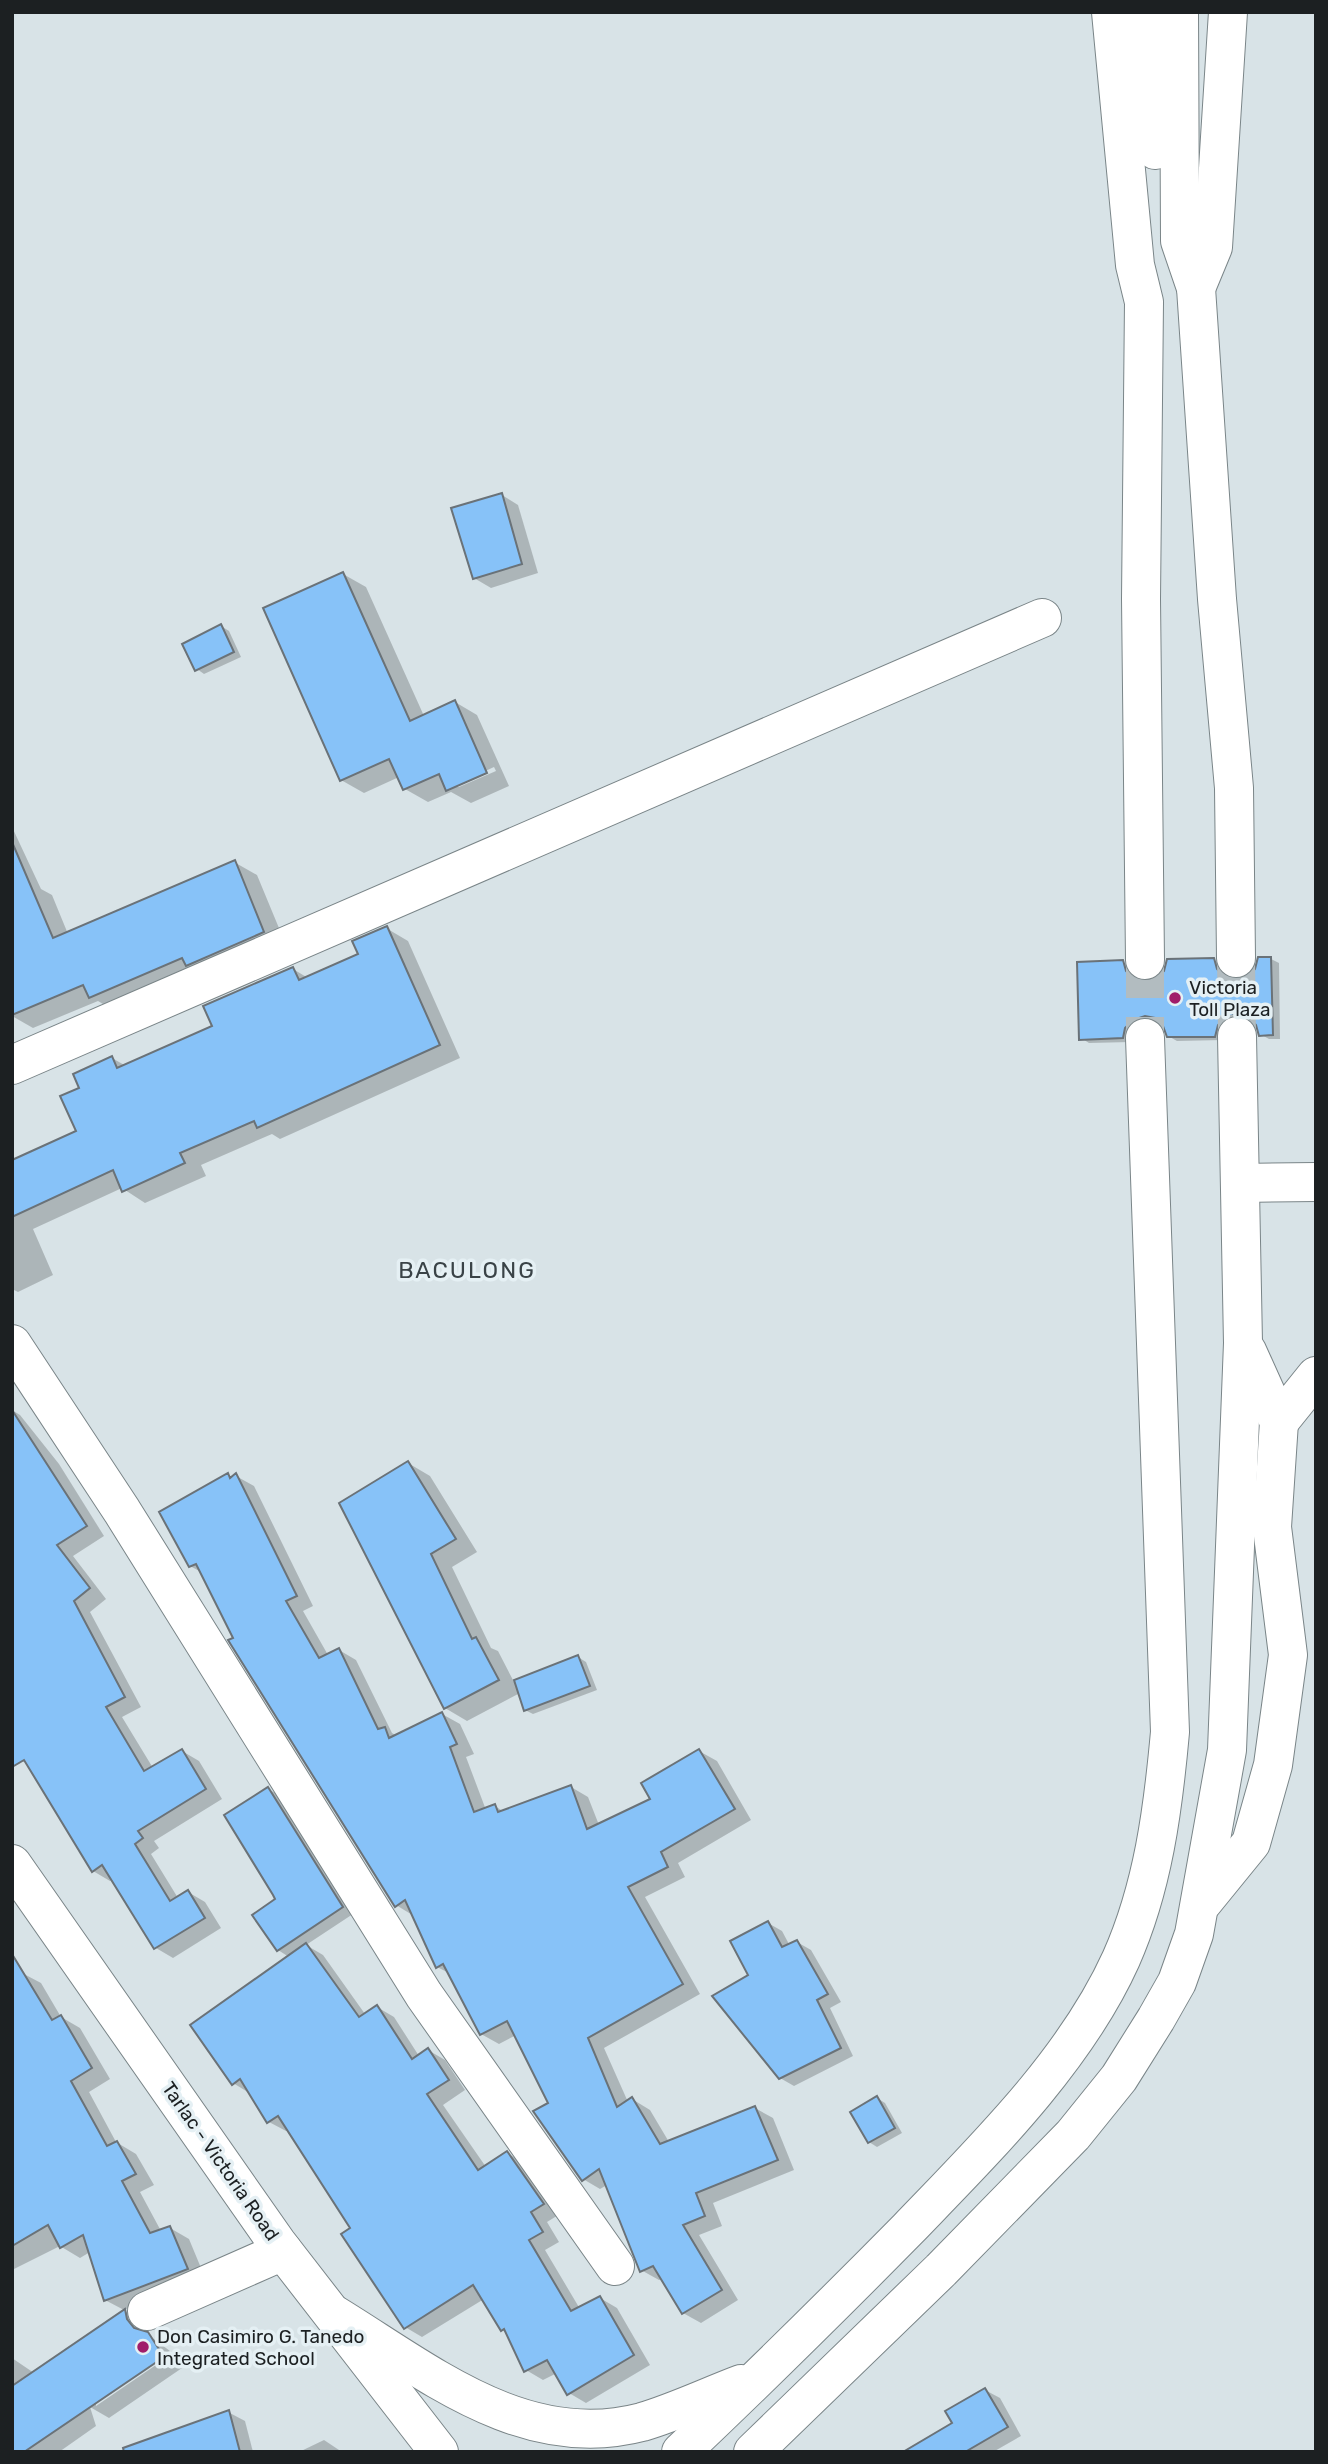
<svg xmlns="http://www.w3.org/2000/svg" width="1328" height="2464" viewBox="0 0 1328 2464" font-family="Rubik,sans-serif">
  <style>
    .shadow { fill: #0003; fill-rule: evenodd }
    .building { fill: #87c2f8; stroke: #6a7278; stroke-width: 2 }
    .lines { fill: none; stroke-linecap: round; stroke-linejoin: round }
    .highway-tunnel { stroke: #b2bcc0; stroke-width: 38; stroke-dasharray: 38 19; stroke-linecap: butt }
    .minor-casing { stroke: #7a8588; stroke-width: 40 }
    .major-casing { stroke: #7a8588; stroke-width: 40 }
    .highway-casing { stroke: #7a8588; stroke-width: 40 }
    .minor { stroke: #fff; stroke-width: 38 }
    .major { stroke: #fff; stroke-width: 38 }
    .highway { stroke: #fff; stroke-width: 38 }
    .poi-dot { fill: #a01c6a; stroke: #e5f0f4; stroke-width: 2.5 }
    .labels { text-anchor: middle; stroke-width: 7; stroke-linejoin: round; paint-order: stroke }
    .poi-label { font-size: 19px; fill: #1c2022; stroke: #e5f0f4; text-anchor: start }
    .street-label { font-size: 19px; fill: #1c2022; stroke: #e5f0f4 }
    .quarter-label { font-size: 23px; letter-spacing: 2px; fill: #3a4347; stroke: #e5f0f4 }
  </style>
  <rect width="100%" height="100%" fill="#d8e3e7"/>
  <g class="shadow">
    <polygon points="502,495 518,505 538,573 491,588 474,578"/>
    <path d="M 343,574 L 366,587 L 424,716 L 455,702 L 477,715 L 509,786 L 471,803 L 451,792 L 428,802 L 405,789 L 399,777 L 364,793 L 341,780 ZM 494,767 L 496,771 L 459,787 L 451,787 Z"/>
    <polygon points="221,626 229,631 241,657 204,674 197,669"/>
    <polygon points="12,827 41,889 52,895 68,934 234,862 257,875 286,945 113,1010 98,1001 33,1028 12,1016"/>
    <polygon points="386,928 408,941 460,1058 280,1139 272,1134 201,1165 206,1176 145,1203 122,1188 33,1229 53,1275 18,1292 12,1289 12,1162 78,1132 82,1089 112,1058 126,1066 215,1027 293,969 308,978 360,955"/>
    <polygon points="1271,959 1279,963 1280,1039 1269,1039 1260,1034 1258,1024 1245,1018 1233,1021 1223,1040 1177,1041 1168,1036 1165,1025 1154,1020 1141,1024 1131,1042 1089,1043 1081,1038 1123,962 1131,967 1138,982 1146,984 1214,960 1222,965 1229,980 1237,982 1249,978"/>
    <polygon points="12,1410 20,1415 59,1464 104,1536 73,1556 106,1599 90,1612 141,1707 122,1717 153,1768 182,1751 199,1761 222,1799 154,1841 159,1848 151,1854 178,1898 188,1892 205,1902 221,1928 173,1958 156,1948 113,1879 110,1881 93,1871 29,1764 22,1761 12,1764"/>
    <polygon points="408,1463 430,1476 477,1552 452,1567 491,1648 498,1651 514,1682 578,1657 586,1662 597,1690 533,1714 525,1710 520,1693 467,1721 445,1708"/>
    <polygon points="228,1475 233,1478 236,1476 254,1486 313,1606 303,1611 328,1655 339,1650 356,1660 392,1733 397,1736 442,1714 460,1724 474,1754 466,1757 486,1810 495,1806 504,1812 571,1787 588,1797 599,1825 652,1799 699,1751 717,1761 751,1820 678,1863 685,1877 645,1897 700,1994 604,2048 628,2102 632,2099 650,2110 669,2142 755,2108 773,2118 794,2170 713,2203 722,2226 699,2235 738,2300 701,2323 683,2313 663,2279 659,2280 641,2270 607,2185 600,2189 583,2179 551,2103 516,2035 499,2044 481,2034 451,1974 437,1967 414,1916 396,1905 235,1639 203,1573 190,1566"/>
    <polygon points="268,1789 279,1795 353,1914 306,1945 323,1955 365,2014 377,2007 394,2017 419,2056 428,2050 445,2060 465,2090 443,2105 486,2167 507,2153 524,2163 560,2214 547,2222 559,2242 545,2250 580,2309 600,2298 617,2308 650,2365 586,2403 569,2393 557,2373 543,2380 526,2370 508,2334 502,2330 484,2299 422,2337 405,2327 352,2229 288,2130 286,2131 269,2122 251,2094 233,2083 289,1957 278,1950"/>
    <polygon points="768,1923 782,1931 790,1946 797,1942 811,1950 841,2002 830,2008 853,2056 794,2086 780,2078 750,1976"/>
    <polygon points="22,1973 41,1983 61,2017 80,2028 110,2079 89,2092 116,2142 136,2154 154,2185 140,2192 161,2231 170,2228 189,2239 206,2280 124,2310 105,2300 90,2252 80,2258 60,2246 12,2270 12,1979"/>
    <polygon points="877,2098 885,2103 902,2133 877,2147 869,2142"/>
    <polygon points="125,2311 144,2322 147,2334 170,2351 96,2401 96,2406 172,2354 182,2368 109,2418 90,2407 96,2426 59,2452 12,2452 12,2358 34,2373"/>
    <polygon points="985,2390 1000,2398 1021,2436 993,2452 906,2452 954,2424"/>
    <polygon points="228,2412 245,2421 253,2452 118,2452"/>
    <polygon points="324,2440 342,2452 299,2452"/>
  </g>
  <g class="building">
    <polygon points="502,493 522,564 473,579 451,508"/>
    <polygon points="343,572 410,721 455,700 487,773 446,791 439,774 403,790 389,759 340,781 263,608"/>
    <polygon points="221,624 234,652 195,671 182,644"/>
    <polygon points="12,842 53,938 235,860 264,932 186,966 182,958 89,998 83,985 12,1015"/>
    <polygon points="387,926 440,1045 257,1128 254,1121 180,1153 185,1163 122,1192 113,1170 12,1217 12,1160 76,1131 60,1096 79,1088 73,1074 112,1056 117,1068 212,1026 203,1006 293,967 299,980 358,954 352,941"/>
    <polygon points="1258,957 1271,957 1273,1035 1259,1036 1256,1025 1248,1017 1236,1014 1225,1018 1218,1025 1215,1037 1167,1037 1163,1026 1155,1018 1145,1016 1133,1020 1125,1028 1123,1038 1079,1040 1077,962 1123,960 1126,971 1134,979 1146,982 1157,978 1164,971 1167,959 1214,958 1217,969 1225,977 1237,980 1248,976 1255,969"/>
    <polygon points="12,1410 87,1526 57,1545 90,1588 74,1601 125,1697 106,1707 144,1771 182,1749 206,1789 138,1831 143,1838 135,1844 170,1901 188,1890 205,1918 154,1949 102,1865 92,1872 24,1760 12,1767"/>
    <polygon points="408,1461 456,1539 431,1554 472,1639 476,1637 499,1680 444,1709 339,1503"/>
    <polygon points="228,1473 230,1478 236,1473 297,1596 286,1601 319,1658 339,1648 378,1729 385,1727 389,1738 442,1712 457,1744 450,1747 474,1812 495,1804 498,1812 571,1785 587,1829 650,1799 641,1783 699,1749 735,1809 661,1852 668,1867 628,1887 683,1984 588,2038 617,2107 632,2097 660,2144 755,2106 778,2160 696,2193 705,2216 683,2225 722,2290 682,2314 653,2266 640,2272 599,2169 582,2181 533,2111 548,2103 507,2021 480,2035 443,1964 436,1968 405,1900 395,1907 228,1640 233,1638 196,1564 189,1567 159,1512"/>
    <polygon points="578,1655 590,1686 524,1711 514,1680"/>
    <polygon points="268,1787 343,1907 277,1951 252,1915 275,1899 273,1895 224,1815"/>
    <polygon points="768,1921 782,1947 797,1940 828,1994 817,2000 841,2048 779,2079 712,1996 748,1975 730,1941"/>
    <polygon points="306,1943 359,2017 377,2005 412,2059 428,2048 449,2080 427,2094 478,2170 507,2151 544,2204 531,2212 543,2232 529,2240 571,2311 600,2296 634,2355 567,2395 547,2360 524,2372 504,2329 501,2331 473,2285 404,2329 341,2234 350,2228 278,2116 267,2123 240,2079 232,2085 190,2025"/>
    <polygon points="12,1954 52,2020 61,2015 92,2068 71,2081 107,2146 117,2141 136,2174 122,2181 150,2233 170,2226 188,2269 104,2301 83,2235 60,2248 48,2225 12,2246"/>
    <polygon points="877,2096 895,2128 868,2143 850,2112"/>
    <polygon points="125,2309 127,2319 134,2328 148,2332 164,2357 24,2452 12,2452 12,2386"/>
    <polygon points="985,2388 1008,2427 965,2452 903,2452 952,2423 945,2411"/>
    <polygon points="229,2410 240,2452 124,2452 123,2448"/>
  </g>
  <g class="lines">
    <g class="highway-tunnel">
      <polyline points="1236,958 1237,1036"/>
      <polyline points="1145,960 1145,1038"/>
    </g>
    <g class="minor-casing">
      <g id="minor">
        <polyline points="12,1065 1042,618"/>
        <polyline points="1241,1183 1316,1182"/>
        <polyline points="12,1344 122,1511 424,1995 615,2266"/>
        <polyline points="1279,1422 1316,1376"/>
        <polyline points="147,2311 283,2251"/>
      </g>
    </g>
    <g class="major-casing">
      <polyline id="major" points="12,1864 277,2243 439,2452"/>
    </g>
    <g class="highway-casing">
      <g id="highway">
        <polyline points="1111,12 1135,265 1144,302 1141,599 1145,960"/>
        <polyline points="1148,12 1155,150"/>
        <polyline points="1179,12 1180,241 1196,288 1217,599 1234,788 1236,958"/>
        <polyline points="1196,288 1213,247 1228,12"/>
        <polyline points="1203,1902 1251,1843 1273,1765 1288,1655 1272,1527 1279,1422 1247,1351"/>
        <path d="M 335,2315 C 428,2372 525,2453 642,2422 C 676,2412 709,2396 741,2384"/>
        <path d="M 681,2452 C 758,2379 833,2305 908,2229 C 984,2150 1075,2061 1121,1959 C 1153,1887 1163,1810 1170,1732 L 1145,1038"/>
        <polyline points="753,2452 941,2270 1073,2135 1119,2078 1156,2019 1177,1982 1194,1934 1227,1750 1243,1343 1237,1036"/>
      </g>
    </g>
    <use href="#minor" class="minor"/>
    <use href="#major" class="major"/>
    <use href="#highway" class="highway"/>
  </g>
  <g class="poi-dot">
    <circle cx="1175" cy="998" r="7"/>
    <circle cx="143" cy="2347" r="7"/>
  </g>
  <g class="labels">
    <g class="poi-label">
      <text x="1189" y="994">Victoria<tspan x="1189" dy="22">Toll Plaza</tspan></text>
      <text x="157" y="2343">Don Casimiro G. Tanedo<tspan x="157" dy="22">Integrated School</tspan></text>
    </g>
    <g class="street-label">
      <text transform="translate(221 2161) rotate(55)" y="7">Tarlac - Victoria Road</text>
    </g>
    <g class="quarter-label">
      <text x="467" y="1278">BACULONG</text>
    </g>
  </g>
  <rect width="1328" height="2464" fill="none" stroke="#1c2022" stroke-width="28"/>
</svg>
